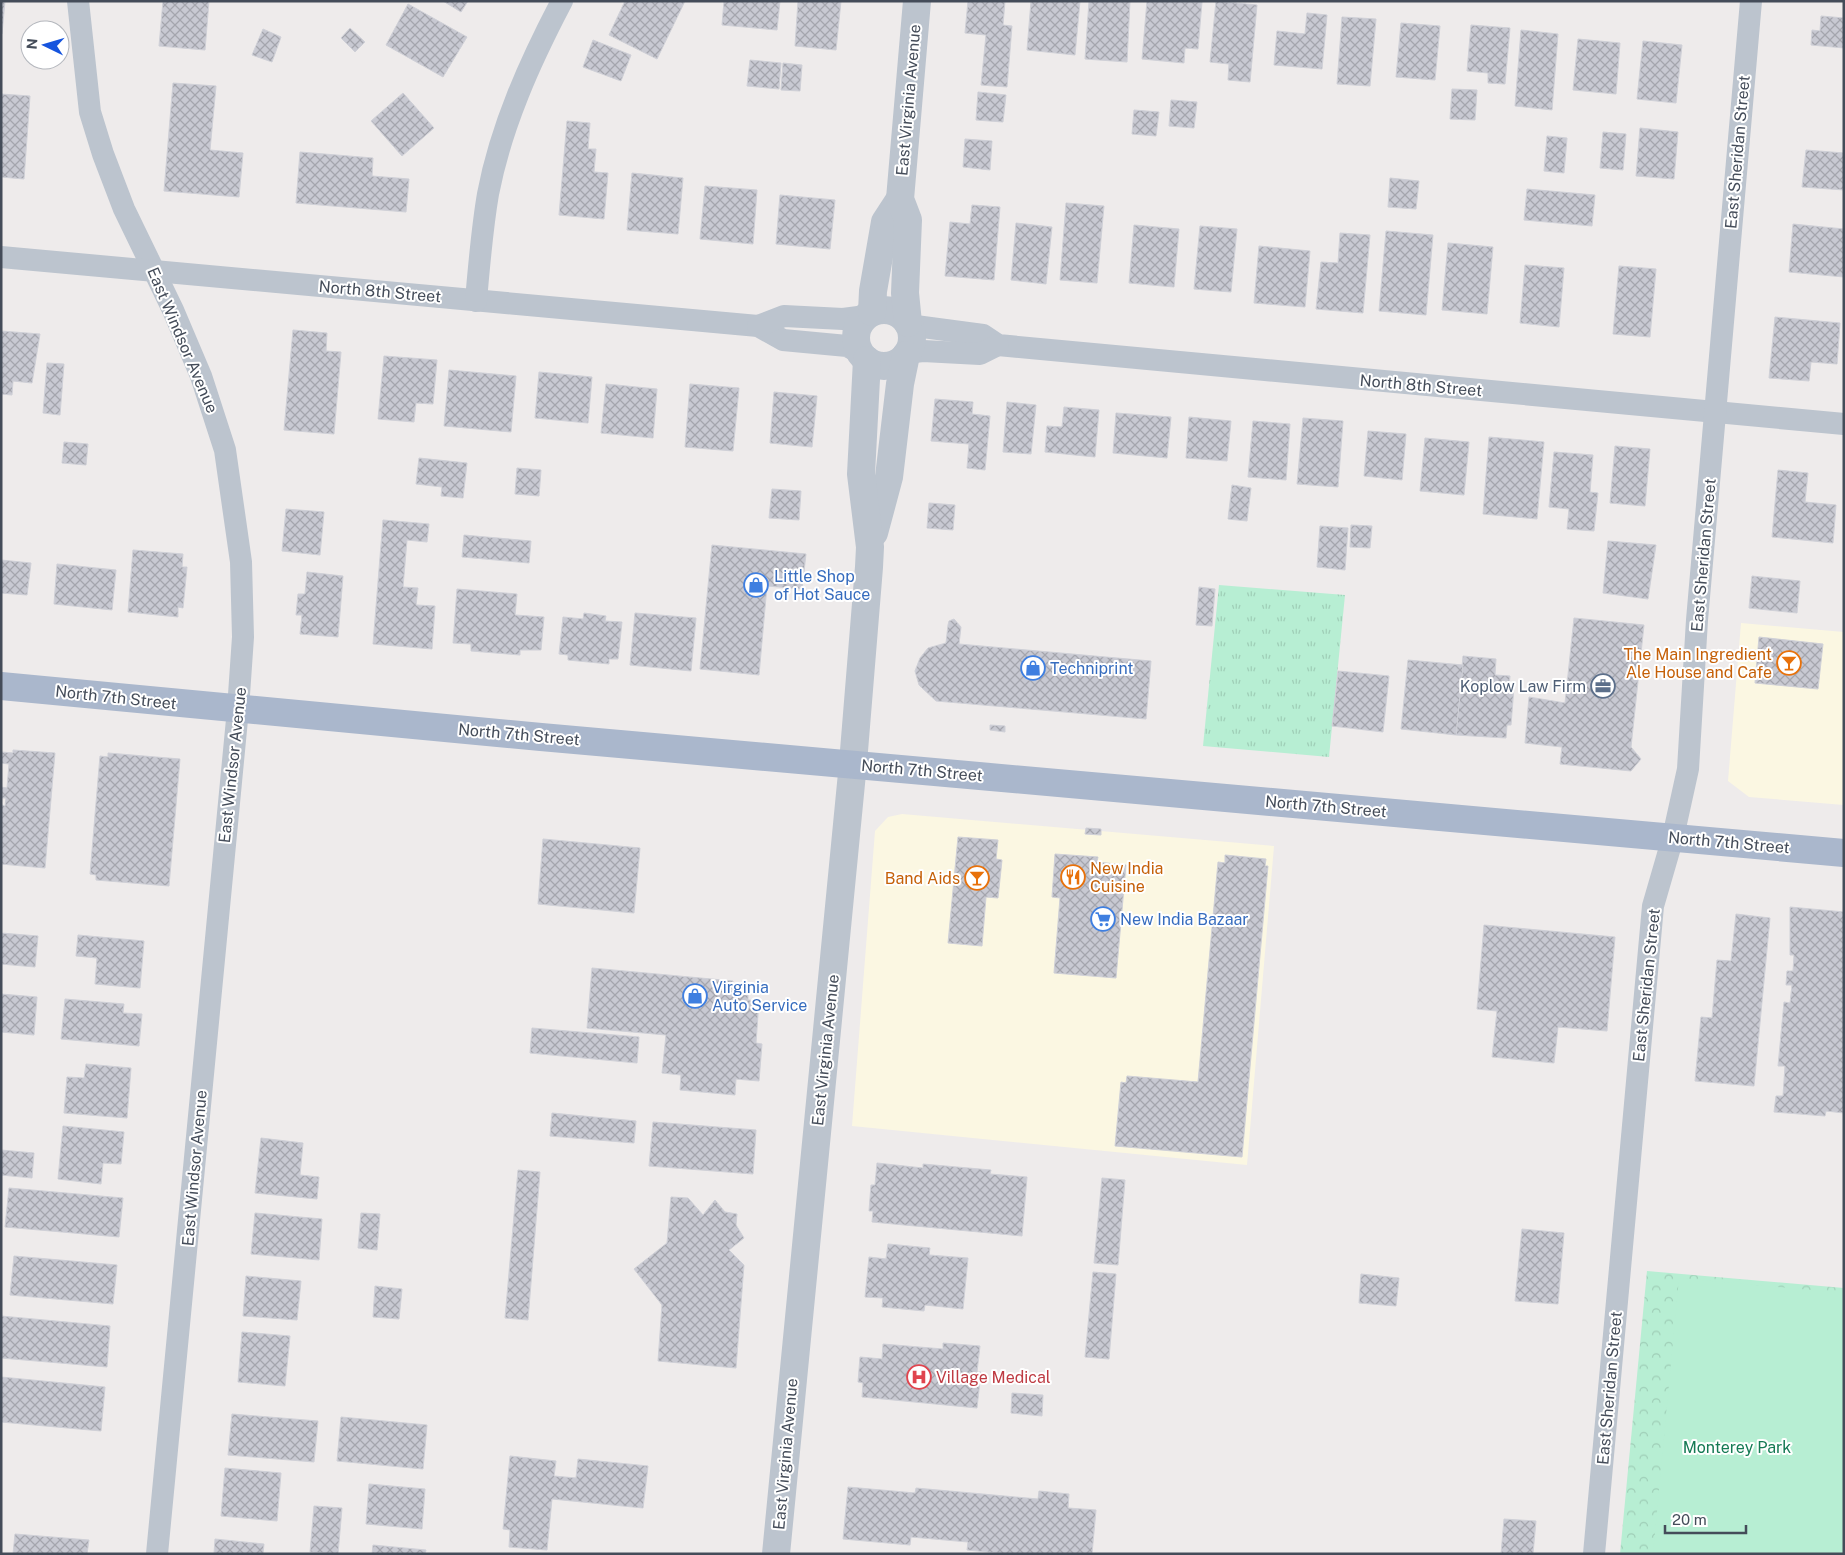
<svg xmlns="http://www.w3.org/2000/svg" width="1845" height="1555" viewBox="0 0 1845 1555" font-family="'Public Sans',sans-serif">
  <style>
    .commercial { fill: #fbf7e2 }
    .grass { fill: url(#grass-tufts) }
    .forest { fill: url(#forest-crowns) }
    .pitch { fill: #b7eed3 }
    .building { fill: url(#building-cross-hatch); stroke: #cfd0d7 }
    .lines { fill: none; stroke-linecap: round; stroke-linejoin: round }
    .minor { stroke: #bcc4ce; stroke-width: 22 }
    .tertiary { stroke: #bcc4ce; stroke-width: 28 }
    .primary { stroke: #aab7cc; stroke-width: 28 }
    .labels { text-anchor: middle; stroke-width: 4; stroke-linejoin: round; paint-order: stroke }
    .street-label { font-size: 16px; fill: #444c59; stroke: #fff }
    .shop-label { font-size: 16px; fill: #366cbe; stroke: #fff; text-anchor: start }
    .food-label { font-size: 16px; fill: #c56008; stroke: #fff; text-anchor: end }
    .service-label { font-size: 16px; fill: #4e5e75; stroke: #fff; text-anchor: end }
    .health-label { font-size: 16px; fill: #be3a42; stroke: #fff; text-anchor: start }
    .park-label { font-size: 16px; fill: #157a54; stroke: #fff }
  </style>
  <defs>
    <pattern id="grass-tufts" width="24" height="20" patternUnits="userSpaceOnUse" patternTransform="scale(1.25)"><rect width="24" height="20" fill="#b7eed3"/><path d="M3 7l-1-3M5 7V3M7 7l1-3M15 17l-1-3M17 17v-4M19 17l1-3" fill="none" stroke="#9fceb7"/></pattern>
    <pattern id="forest-crowns" width="20" height="18" patternUnits="userSpaceOnUse" patternTransform="scale(1.25)"><rect width="20" height="18" fill="#b7eed3"/><path d="M2 6a3 3 0 1 1 6 0M12 15a3 3 0 1 1 6 0" fill="none" stroke="#9fceb7"/></pattern>
    <pattern id="building-cross-hatch" width="8" height="8" patternUnits="userSpaceOnUse" patternTransform="scale(1.25)"><rect width="8" height="8" fill="#c8c9d2"/><path d="M0 0l8 8M0 8l8-8" fill="none" stroke="#a4a5ad"/></pattern>
  </defs>
  <rect width="100%" height="100%" fill="#eeebeb"/>
  <g class="commercial">
    <polygon points="1741,623 1844,632 1844,805 1749,797 1728,781"/>
    <polygon points="902,814 1274,846 1247,1165 852,1126 875,831 888,817"/>
  </g>
  <polygon class="grass" points="1219,585 1345,595 1329,757 1203,746"/>
  <polygon class="forest" points="1647,1271 1844,1288 1844,1554 1620,1554"/>
  <polygon class="pitch" points="1679,1278 1844,1293 1844,1554 1653,1554"/>
  <g class="building">
    <polygon points="1,1 5,1 2,34 1,34"/>
    <polygon points="163,1 209,1 205,50 159,46"/>
    <polygon points="443,1 468,1 461,12"/>
    <polygon points="625,1 685,1 657,59 609,35"/>
    <polygon points="724,1 780,1 777,30 722,25"/>
    <polygon points="798,1 841,1 836,50 795,46"/>
    <polygon points="968,1 1005,1 1003,25 1012,26 1007,87 981,85 986,35 965,33"/>
    <polygon points="1031,1 1080,1 1075,55 1027,50"/>
    <polygon points="1089,1 1130,1 1127,62 1085,59"/>
    <polygon points="1147,1 1202,2 1198,49 1185,48 1184,63 1142,59"/>
    <polygon points="1216,1 1257,5 1250,82 1228,80 1229,64 1210,62"/>
    <polygon points="408,4 467,37 443,77 386,45"/>
    <polygon points="1307,13 1327,15 1322,69 1274,65 1277,31 1305,34"/>
    <polygon points="1821,16 1844,18 1844,48 1811,45 1812,30 1820,31"/>
    <polygon points="1342,17 1376,19 1370,86 1337,84"/>
    <polygon points="1401,23 1440,26 1435,80 1396,77"/>
    <polygon points="1471,25 1510,28 1505,84 1488,83 1488,73 1467,71"/>
    <polygon points="350,28 365,42 355,52 341,38"/>
    <polygon points="263,29 281,37 272,62 252,55"/>
    <polygon points="1521,30 1558,34 1552,110 1515,106"/>
    <polygon points="1578,39 1620,43 1616,94 1573,90"/>
    <polygon points="593,40 631,55 621,81 583,67"/>
    <polygon points="1643,41 1682,45 1676,103 1637,99"/>
    <polygon points="750,60 781,63 779,89 747,86"/>
    <polygon points="783,63 802,65 800,91 781,90"/>
    <polygon points="173,83 216,86 210,150 243,153 239,197 164,191"/>
    <polygon points="1452,89 1477,90 1475,120 1450,119"/>
    <polygon points="978,92 1006,95 1003,122 976,120"/>
    <polygon points="403,93 434,128 402,156 371,121"/>
    <polygon points="1,94 30,96 24,179 1,177"/>
    <polygon points="1171,100 1197,102 1194,128 1169,126"/>
    <polygon points="1134,110 1159,112 1156,136 1132,134"/>
    <polygon points="567,121 590,123 588,149 596,149 594,172 608,173 604,219 559,215"/>
    <polygon points="1640,128 1678,132 1674,179 1636,176"/>
    <polygon points="1603,132 1626,134 1623,170 1600,168"/>
    <polygon points="1547,136 1567,138 1564,173 1544,171"/>
    <polygon points="965,139 992,141 990,170 963,167"/>
    <polygon points="1806,150 1844,153 1844,190 1802,187"/>
    <polygon points="300,152 373,158 372,176 409,179 406,212 296,203"/>
    <polygon points="632,173 683,178 678,234 627,230"/>
    <polygon points="1390,178 1419,181 1416,209 1388,207"/>
    <polygon points="705,186 757,190 753,244 700,239"/>
    <polygon points="1527,189 1595,195 1592,226 1524,220"/>
    <polygon points="780,195 835,200 830,249 776,244"/>
    <polygon points="1066,203 1104,206 1097,283 1060,280"/>
    <polygon points="972,205 1000,207 994,280 945,276 950,222 970,224"/>
    <polygon points="1016,223 1052,227 1046,284 1011,280"/>
    <polygon points="1793,224 1844,229 1844,277 1789,272"/>
    <polygon points="1134,225 1179,229 1174,287 1129,283"/>
    <polygon points="1200,226 1237,229 1231,292 1194,289"/>
    <polygon points="1386,231 1433,235 1426,315 1379,311"/>
    <polygon points="1340,233 1370,235 1363,313 1316,309 1321,262 1338,263"/>
    <polygon points="1448,243 1493,247 1487,314 1442,310"/>
    <polygon points="1259,246 1310,251 1305,307 1254,303"/>
    <polygon points="1525,265 1564,268 1559,327 1520,323"/>
    <polygon points="1619,266 1656,269 1650,337 1613,334"/>
    <polygon points="1775,317 1840,323 1837,364 1811,362 1809,381 1769,378"/>
    <polygon points="293,330 327,333 326,351 341,352 334,434 284,430"/>
    <polygon points="1,331 40,334 32,383 13,381 12,395 1,394"/>
    <polygon points="384,356 437,360 433,404 416,403 414,422 378,419"/>
    <polygon points="47,363 64,364 60,415 43,413"/>
    <polygon points="449,370 516,376 511,432 444,426"/>
    <polygon points="539,372 592,377 588,423 535,418"/>
    <polygon points="606,384 657,389 653,438 601,433"/>
    <polygon points="690,384 739,388 733,451 685,447"/>
    <polygon points="774,392 817,396 812,447 770,443"/>
    <polygon points="935,399 973,402 972,414 990,416 985,470 967,468 969,444 931,441"/>
    <polygon points="1007,402 1036,405 1031,454 1003,452"/>
    <polygon points="1064,407 1099,410 1095,457 1045,452 1047,426 1062,427"/>
    <polygon points="1116,413 1171,417 1167,458 1113,453"/>
    <polygon points="1189,417 1231,421 1227,461 1186,458"/>
    <polygon points="1303,418 1343,421 1338,487 1297,484"/>
    <polygon points="1253,421 1290,424 1286,480 1248,477"/>
    <polygon points="1368,431 1406,434 1402,480 1364,476"/>
    <polygon points="1489,437 1544,442 1537,519 1483,514"/>
    <polygon points="1425,438 1469,442 1464,495 1420,491"/>
    <polygon points="64,442 88,444 86,465 62,463"/>
    <polygon points="1615,446 1650,449 1645,506 1610,503"/>
    <polygon points="1554,452 1593,455 1590,492 1598,493 1594,531 1567,529 1569,509 1549,507"/>
    <polygon points="419,458 467,463 463,498 441,496 442,487 416,484"/>
    <polygon points="517,468 541,470 539,496 515,494"/>
    <polygon points="1778,470 1808,473 1805,502 1836,505 1833,543 1772,537"/>
    <polygon points="1232,485 1251,488 1247,521 1228,519"/>
    <polygon points="772,489 801,491 799,520 769,518"/>
    <polygon points="929,503 955,505 953,530 927,528"/>
    <polygon points="286,509 324,512 320,555 282,551"/>
    <polygon points="383,520 429,524 427,542 407,540 403,587 418,588 416,605 435,606 432,649 373,644"/>
    <polygon points="1351,525 1372,526 1370,548 1350,547"/>
    <polygon points="1320,526 1348,528 1345,570 1317,567"/>
    <polygon points="464,535 531,541 529,563 462,557"/>
    <polygon points="1608,541 1656,545 1648,599 1603,593"/>
    <polygon points="712,545 806,554 802,589 767,586 759,675 700,669"/>
    <polygon points="133,550 183,554 182,567 187,567 183,608 178,607 178,617 128,612"/>
    <polygon points="1,560 31,563 27,595 1,593"/>
    <polygon points="57,564 116,570 112,610 54,604"/>
    <polygon points="307,572 343,576 338,637 300,634 302,615 296,615 298,594 305,594"/>
    <polygon points="1752,576 1800,581 1797,613 1749,608"/>
    <polygon points="1199,587 1215,589 1212,626 1196,625"/>
    <polygon points="457,589 517,594 515,615 544,617 541,650 520,650 520,655 471,651 471,644 453,643"/>
    <polygon points="584,613 606,616 605,621 622,622 618,659 609,659 609,664 568,660 568,655 559,654 563,617 583,619"/>
    <polygon points="635,613 696,618 691,671 630,665"/>
    <polygon points="1574,618 1644,625 1631,747 1641,759 1631,771 1560,764 1562,747 1525,743 1529,697 1565,703"/>
    <polygon points="954,619 961,627 959,644 1151,661 1146,719 936,701 919,685 915,671 920,658 928,648 946,643 948,625 949,621"/>
    <polygon points="1759,637 1823,644 1818,689 1755,683"/>
    <polygon points="1463,656 1496,659 1495,675 1510,676 1509,687 1514,687 1511,725 1507,725 1506,738 1456,735"/>
    <polygon points="1408,660 1463,665 1456,735 1401,729"/>
    <polygon points="1338,671 1389,676 1383,732 1332,726"/>
    <polygon points="990,725 1005,726 1005,732 990,730"/>
    <polygon points="13,750 55,753 45,868 1,864 1,805 5,806 6,798 1,798 1,787 7,788 9,764 1,763 1,752 13,753"/>
    <polygon points="108,753 180,759 169,886 96,880 96,875 90,874 100,756 108,757"/>
    <polygon points="1086,828 1101,829 1101,835 1085,834"/>
    <polygon points="958,837 998,840 996,859 1002,860 998,898 986,897 982,946 948,943"/>
    <polygon points="543,839 640,848 634,913 538,904"/>
    <polygon points="1055,854 1098,857 1097,862 1126,865 1116,978 1054,973 1060,898 1052,897"/>
    <polygon points="1225,855 1266,859 1265,866 1268,866 1242,1157 1115,1146 1121,1082 1126,1083 1127,1076 1198,1082 1218,862 1225,863"/>
    <polygon points="1790,907 1844,912 1844,1113 1826,1111 1825,1116 1774,1112 1776,1096 1783,1096 1785,1066 1778,1066 1784,1002 1790,1003 1792,985 1786,985 1787,971 1793,971 1794,955 1790,955"/>
    <polygon points="1736,914 1770,918 1754,1086 1695,1081 1701,1017 1712,1018 1717,960 1731,961"/>
    <polygon points="1484,925 1615,937 1607,1031 1558,1027 1554,1063 1492,1057 1497,1011 1477,1009"/>
    <polygon points="1,933 38,936 35,967 1,964"/>
    <polygon points="78,935 144,941 140,988 95,984 97,958 76,956"/>
    <polygon points="592,968 733,981 733,994 748,995 748,1000 759,1001 756,1043 762,1044 759,1081 736,1079 735,1095 680,1090 681,1075 662,1073 666,1035 587,1028"/>
    <polygon points="1,994 37,997 34,1035 1,1032"/>
    <polygon points="65,999 124,1004 123,1013 142,1014 139,1046 61,1039"/>
    <polygon points="532,1028 639,1037 637,1063 530,1053"/>
    <polygon points="86,1064 131,1068 127,1118 64,1113 67,1077 84,1078"/>
    <polygon points="552,1113 636,1121 634,1143 550,1136"/>
    <polygon points="653,1122 756,1130 753,1174 649,1166"/>
    <polygon points="63,1126 124,1132 121,1164 103,1163 101,1184 58,1179"/>
    <polygon points="261,1138 303,1143 300,1175 319,1177 317,1199 255,1193"/>
    <polygon points="1,1150 34,1153 32,1178 1,1175"/>
    <polygon points="877,1163 923,1168 923,1164 991,1170 990,1174 1027,1177 1022,1236 872,1222 873,1211 869,1211 871,1185 875,1185"/>
    <polygon points="518,1170 540,1172 528,1320 505,1318"/>
    <polygon points="1102,1178 1125,1180 1118,1265 1094,1263"/>
    <polygon points="9,1188 123,1198 119,1237 5,1227"/>
    <polygon points="671,1197 688,1198 703,1215 715,1200 725,1212 737,1214 736,1225 744,1238 729,1250 744,1265 736,1368 658,1361 662,1305 634,1269 667,1243"/>
    <polygon points="255,1213 322,1219 319,1260 251,1254"/>
    <polygon points="361,1213 380,1214 377,1250 358,1248"/>
    <polygon points="1522,1229 1564,1233 1558,1304 1515,1301"/>
    <polygon points="888,1244 930,1248 929,1255 968,1258 963,1309 925,1305 924,1311 882,1307 883,1298 865,1297 869,1257 886,1259"/>
    <polygon points="14,1256 117,1265 113,1304 10,1295"/>
    <polygon points="1093,1272 1116,1274 1109,1359 1085,1357"/>
    <polygon points="1361,1274 1399,1278 1396,1306 1359,1303"/>
    <polygon points="246,1276 301,1281 297,1320 243,1316"/>
    <polygon points="375,1286 402,1289 399,1319 373,1317"/>
    <polygon points="1,1316 110,1326 107,1367 1,1358"/>
    <polygon points="242,1332 290,1336 285,1386 238,1382"/>
    <polygon points="943,1343 980,1346 977,1372 981,1372 977,1408 862,1397 863,1383 858,1382 860,1357 882,1359 883,1344 943,1349"/>
    <polygon points="1,1377 105,1387 101,1431 1,1422"/>
    <polygon points="1012,1393 1043,1395 1042,1416 1011,1413"/>
    <polygon points="232,1414 318,1421 314,1462 228,1455"/>
    <polygon points="341,1417 427,1425 423,1469 337,1461"/>
    <polygon points="510,1456 556,1461 554,1476 576,1478 578,1459 648,1466 643,1508 552,1499 547,1550 509,1547 510,1530 503,1529"/>
    <polygon points="225,1468 281,1473 277,1521 221,1516"/>
    <polygon points="369,1484 425,1489 422,1529 366,1524"/>
    <polygon points="848,1487 915,1493 916,1488 1038,1499 1039,1491 1069,1494 1068,1508 1096,1510 1092,1554 1008,1554 967,1550 968,1542 911,1537 910,1545 843,1539"/>
    <polygon points="314,1506 342,1508 338,1554 310,1552"/>
    <polygon points="1504,1519 1536,1521 1533,1554 1501,1554"/>
    <polygon points="15,1534 89,1540 87,1554 13,1554"/>
    <polygon points="215,1539 264,1544 263,1554 214,1554"/>
    <polygon points="373,1545 426,1550 425,1554 372,1554"/>
  </g>
  <g class="lines">
    <g class="minor">
      <polyline points="78,1 90,112 103,154 124,209 173,310 201,376 225,450 241,562 243,637 238,709 157,1554"/>
      <polyline points="1,257 758,326 783,340 847,346 862,354"/>
      <path d="M 476,301 C 479,265 482,229 488,194 C 501,126 530,62 562,1"/>
      <polyline points="908,325 983,335 998,345 1844,424"/>
      <polyline points="758,326 784,316 843,319 866,316"/>
      <polyline points="906,353 923,351 980,354 998,345"/>
      <polyline points="1594,1554 1653,906 1673,837 1688,769 1697,620 1751,1"/>
    </g>
    <g class="tertiary">
      <circle cx="884" cy="338" r="28"/>
      <polyline points="872,312 873,291 885,222 900,199"/>
      <polyline points="908,323 905,293 908,220 900,199 917,1"/>
      <polyline points="874,533 889,477 900,384 906,355"/>
      <polyline points="776,1554 853,763 869,567 870,547 861,474 867,360"/>
    </g>
    <polyline class="primary" points="1,686 541,737 1844,853"/>
  </g>
  <defs>
    <g id="shop-ring" transform="scale(1.25)"><circle r="9.5" fill="#fff" stroke="#3f7fe0" stroke-width="1.5"/><path d="M-5-2.5h2.3a2.7 3.5 0 0 1 5.4 0H5L5.5 6h-11ZM-1.5-2.5h3a1.5 2.3 0 0 0-3 0Z" fill="#3f7fe0"/></g>
    <g id="bar-ring" transform="scale(1.25)"><circle r="9.5" fill="#fff" stroke="#e8710a" stroke-width="1.5"/><path d="M-6-5H6L.8 .8V4.5H3.5V6h-7V4.5H-.8V.8Z" fill="#e8710a"/></g>
    <g id="office-ring" transform="scale(1.25)"><circle r="9.5" fill="#fff" stroke="#5c6f8a" stroke-width="1.5"/><path d="M-6-3h4V-5.5h4V-3h4V5H-6ZM-1-4.5V-3h2v-1.5ZM-6 0V1H6V0Z" fill="#5c6f8a"/></g>
    <g id="restaurant-ring" transform="scale(1.25)"><circle r="9.5" fill="#fff" stroke="#e8710a" stroke-width="1.5"/><path d="M-5-6h1v4h1v-4h1v4h1v-4h1v5L-1.5 .5V6h-2V.5L-5-1ZM5-6V6H3V1.5H1.5Q1.5-4 5-6Z" fill="#e8710a"/></g>
    <g id="supermarket-ring" transform="scale(1.25)"><circle r="9.5" fill="#fff" stroke="#3f7fe0" stroke-width="1.5"/><path d="M-6-5.5h2.5l.6 2H6L4.5 2H-2.5L-4.4-4H-6ZM-1.5 3.2a1.3 1.3 0 1 0 .1 0ZM3 3.2a1.3 1.3 0 1 0 .1 0Z" fill="#3f7fe0"/></g>
    <g id="hospital-ring" transform="scale(1.25)"><circle r="9.5" fill="#fff" stroke="#e0444e" stroke-width="1.5"/><path d="M-5-5h3v3.5h4V-5h3V5h-3V1.5h-4V5h-3Z" fill="#e0444e"/></g>
  </defs>
  <g fill-rule="evenodd">
    <use href="#shop-ring" x="756" y="585"/>
    <use href="#bar-ring" x="1789" y="663"/>
    <use href="#shop-ring" x="1033" y="668"/>
    <use href="#office-ring" x="1603" y="686"/>
    <use href="#restaurant-ring" x="1073" y="877"/>
    <use href="#bar-ring" x="977" y="878"/>
    <use href="#supermarket-ring" x="1103" y="919"/>
    <use href="#shop-ring" x="695" y="996"/>
    <use href="#hospital-ring" x="919" y="1377"/>
  </g>
  <g class="labels">
    <g class="street-label">
      <text transform="translate(908 100) rotate(-85)" y="6">East Virginia Avenue</text>
      <text transform="translate(1737 152) rotate(-85)" y="6">East Sheridan Street</text>
      <text transform="translate(380 291) rotate(5)" y="6">North 8th Street</text>
      <text transform="translate(183 340) rotate(67)" y="6">East Windsor Avenue</text>
      <text transform="translate(1421 385) rotate(5)" y="6">North 8th Street</text>
      <text transform="translate(1703 555) rotate(-85)" y="6">East Sheridan Street</text>
      <text transform="translate(116 697) rotate(6)" y="6">North 7th Street</text>
      <text transform="translate(519 734) rotate(5)" y="6">North 7th Street</text>
      <text transform="translate(232 765) rotate(-84)" y="6">East Windsor Avenue</text>
      <text transform="translate(922 770) rotate(5)" y="6">North 7th Street</text>
      <text transform="translate(1326 806) rotate(5)" y="6">North 7th Street</text>
      <text transform="translate(1729 842) rotate(5)" y="6">North 7th Street</text>
      <text transform="translate(1646 985) rotate(-84)" y="6">East Sheridan Street</text>
      <text transform="translate(825 1050) rotate(-84)" y="6">East Virginia Avenue</text>
      <text transform="translate(194 1168) rotate(-85)" y="6">East Windsor Avenue</text>
      <text transform="translate(1609 1388) rotate(-85)" y="6">East Sheridan Street</text>
      <text transform="translate(785 1454) rotate(-85)" y="6">East Virginia Avenue</text>
    </g>
    <g class="shop-label">
      <text x="774" y="582">Little Shop<tspan x="774" dy="18">of Hot Sauce</tspan></text>
      <text x="1050" y="674">Techniprint</text>
      <text x="1120" y="925">New India Bazaar</text>
      <text x="712" y="993">Virginia<tspan x="712" dy="18">Auto Service</tspan></text>
    </g>
    <g class="food-label">
      <text x="1772" y="660">The Main Ingredient<tspan x="1772" dy="18">Ale House and Cafe</tspan></text>
      <text x="1090" y="874" text-anchor="start">New India<tspan x="1090" dy="18">Cuisine</tspan></text>
      <text x="960" y="884">Band Aids</text>
    </g>
    <g class="service-label">
      <text x="1586" y="692">Koplow Law Firm</text>
    </g>
    <g class="health-label">
      <text x="936" y="1383">Village Medical</text>
    </g>
    <g class="park-label">
      <text x="1737" y="1453">Monterey Park</text>
    </g>
  </g>
  <rect width="1845" height="1555" fill="none" stroke="#444c59" stroke-width="5"/>
  <g transform="translate(45 45) rotate(275)"><circle r="24" fill="#ffffff" stroke="#b4b7bd"/>
  <path d="M0-4L9 19L0 12L-9 19Z" fill="#1654de"/>
  <text y="-8" font-size="14" font-weight="bold" text-anchor="middle" fill="#444c59">N</text>
  </g>
  <path d="M1665 1525v8h81v-8" fill="none" stroke="#444c59" stroke-width="2.5"/>
  <text x="1672" y="1525" font-size="15" fill="#444c59" stroke="#ffffff" stroke-width="4" paint-order="stroke">20 m</text>
</svg>
